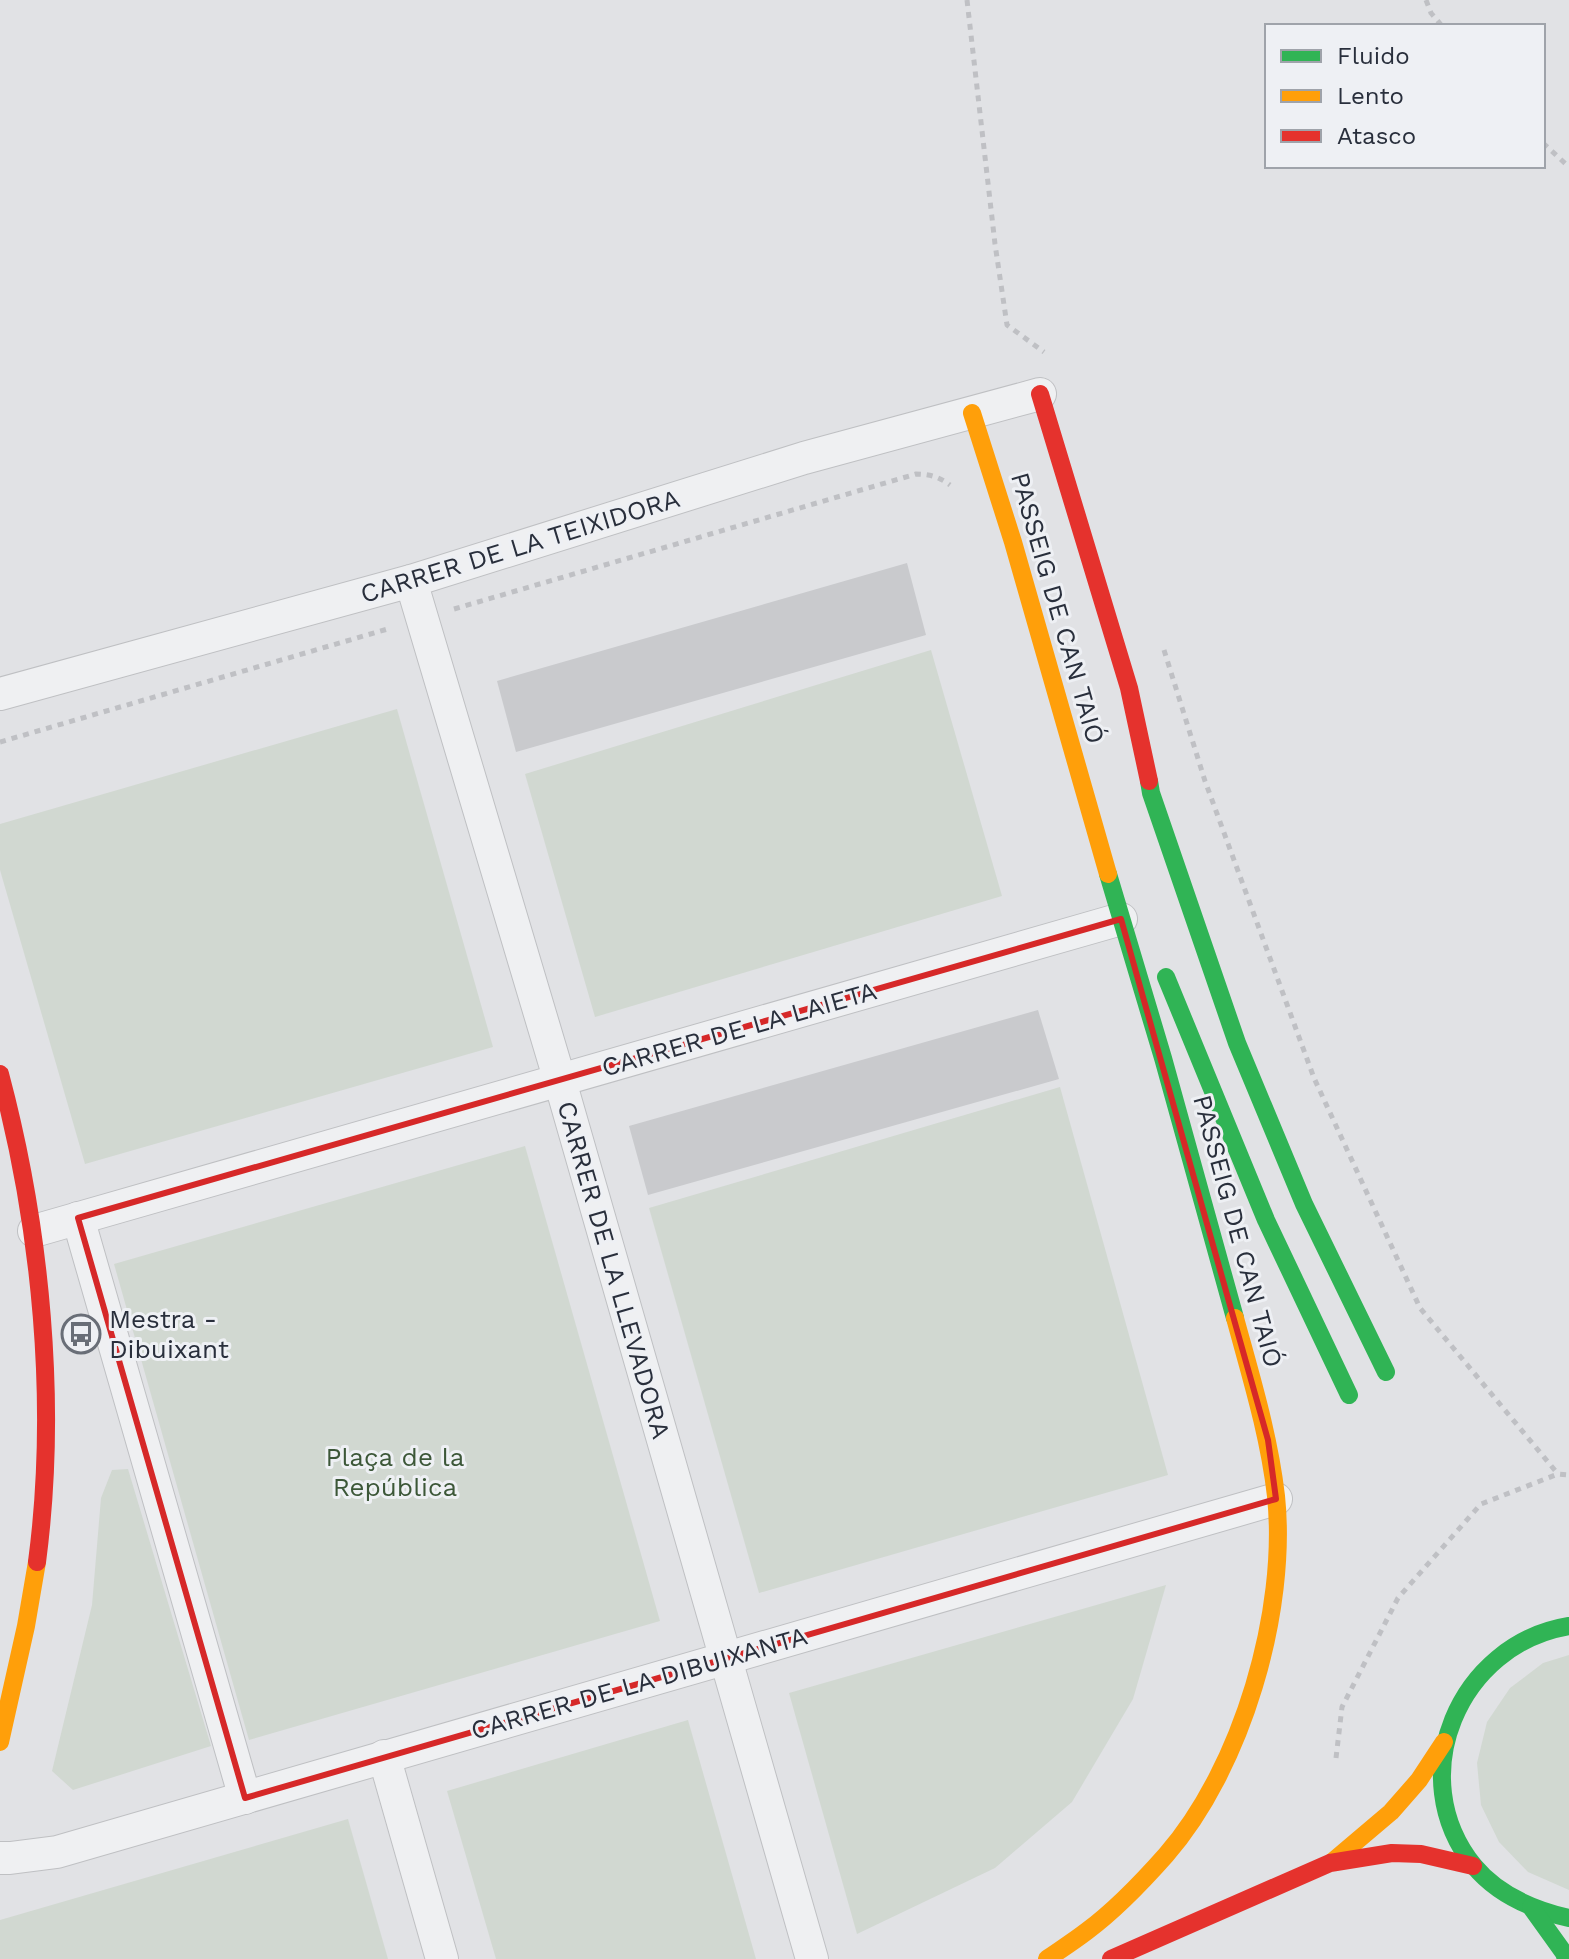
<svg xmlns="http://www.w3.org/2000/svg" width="1569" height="1959" viewBox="0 0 1569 1959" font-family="'Work Sans',sans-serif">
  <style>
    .green { fill: #d1d8d1 }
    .building { fill: #c9cacd }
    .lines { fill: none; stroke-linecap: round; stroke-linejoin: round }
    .street-casing { stroke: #bfc0c3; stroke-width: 34 }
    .path { stroke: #bfc0c4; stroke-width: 5; stroke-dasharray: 6 6; stroke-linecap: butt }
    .street { stroke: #eff0f2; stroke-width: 32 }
    .fast { stroke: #30b455; stroke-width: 18 }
    .slow { stroke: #ff9f0a; stroke-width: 18 }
    .jam { stroke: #e5322d; stroke-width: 18 }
    .marked { fill: none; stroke: #d62828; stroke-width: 6; stroke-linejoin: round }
    .labels { text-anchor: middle; stroke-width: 6; stroke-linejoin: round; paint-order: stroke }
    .street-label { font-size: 26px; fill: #292f3c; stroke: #eef0f4 }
    .poi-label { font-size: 26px; fill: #292f3c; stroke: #eef0f4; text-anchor: start }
    .park-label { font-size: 26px; fill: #3c5738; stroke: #eef0f4 }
  </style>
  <rect width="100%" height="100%" fill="#e1e2e5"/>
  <g class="green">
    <polygon points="931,650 1002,896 595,1017 525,774"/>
    <polygon points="397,709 493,1047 85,1164 0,870 0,824"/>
    <polygon points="1060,1087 1168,1475 759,1593 649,1208"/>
    <polygon points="525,1146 660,1621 249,1740 114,1264"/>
    <polygon points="128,1469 211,1746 73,1790 52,1771 92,1605 101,1498 112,1470"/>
    <polygon points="1166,1585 1133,1699 1072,1802 995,1868 857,1934 789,1693"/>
    <polygon points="1569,1655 1569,1890 1528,1872 1499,1842 1481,1805 1477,1763 1487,1722 1510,1688 1543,1663"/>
    <polygon points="688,1720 756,1959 496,1959 447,1791"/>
    <polygon points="348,1819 388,1959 0,1959 0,1920"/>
  </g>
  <g class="building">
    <polygon points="907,563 926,635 516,752 497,681"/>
    <polygon points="1038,1010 1059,1079 648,1195 629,1126"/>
  </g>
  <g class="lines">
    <g class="street-casing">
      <g id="street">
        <polyline points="411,581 560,1081 812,1959"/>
        <polyline points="0,694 411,581 804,458 1040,394"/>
        <polyline points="78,1218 245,1798"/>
        <polyline points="34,1231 1121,919"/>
        <polyline points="384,1756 442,1959"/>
        <polyline points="0,1858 10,1858 57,1852 1276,1499"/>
      </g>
    </g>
    <g class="path">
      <polyline points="967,0 995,244 1007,325 1044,352"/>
      <polyline points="1426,0 1431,13 1442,26"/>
      <polyline points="1543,143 1569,167"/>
      <path d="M 454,609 L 916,474 C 930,474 939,477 950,485"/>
      <polyline points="1164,650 1205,781 1314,1078 1420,1308 1558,1474"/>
      <polyline points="0,742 391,628"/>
      <polyline points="1336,1758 1342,1707 1398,1598 1481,1504 1558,1474 1569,1475"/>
    </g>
    <use href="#street" class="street"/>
    <g class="fast">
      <polyline points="1149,781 1151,793 1237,1043 1304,1204 1386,1372"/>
      <polyline points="1108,874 1163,1058 1235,1318"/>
      <polyline points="1166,977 1266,1220 1349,1395"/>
      <path d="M 1569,1626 C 1459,1644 1402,1777 1474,1866 C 1498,1895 1534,1910 1569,1918"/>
      <polyline points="1531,1907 1564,1953 1566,1959"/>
    </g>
    <g class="slow">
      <polyline points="972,413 1013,542 1108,874"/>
      <polyline points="0,1742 26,1626 37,1562"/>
      <polyline points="1332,1862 1391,1812 1419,1780 1444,1742"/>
      <path d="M 1047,1959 C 1060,1950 1074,1941 1087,1931 C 1114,1911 1143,1881 1166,1855 C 1242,1768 1288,1611 1276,1496 C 1269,1435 1251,1377 1235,1318"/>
    </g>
    <g class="jam">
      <polyline points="1040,394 1129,688 1149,781"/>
      <path d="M 0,1074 C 41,1228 58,1403 37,1562"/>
      <polyline points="1111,1959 1330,1863 1392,1853 1421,1854 1473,1866"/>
    </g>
  </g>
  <path class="marked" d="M 1121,919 L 1268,1440 L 1276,1499 L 245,1798 L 78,1218 Z"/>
  <defs>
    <g id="bus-ring" transform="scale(2)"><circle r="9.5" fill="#eef0f4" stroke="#696e77" stroke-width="1.5"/><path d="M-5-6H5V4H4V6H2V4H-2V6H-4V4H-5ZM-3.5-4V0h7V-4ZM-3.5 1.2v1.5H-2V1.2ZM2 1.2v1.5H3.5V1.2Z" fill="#696e77"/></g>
  </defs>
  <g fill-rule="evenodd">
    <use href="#bus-ring" x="81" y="1334"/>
  </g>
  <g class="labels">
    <g class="street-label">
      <text transform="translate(520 546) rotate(-17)" y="9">CARRER DE LA TEIXIDORA</text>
      <text transform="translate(1058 608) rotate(74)" y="9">PASSEIG DE CAN TAIÓ</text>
      <text transform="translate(739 1029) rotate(-16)" y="9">CARRER DE LA LAIETA</text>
      <text transform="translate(1238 1231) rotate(75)" y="9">PASSEIG DE CAN TAIÓ</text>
      <text transform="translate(614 1270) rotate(74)" y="9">CARRER DE LA LLEVADORA</text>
      <text transform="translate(639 1683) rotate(-16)" y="9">CARRER DE LA DIBUIXANTA</text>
    </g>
    <g class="poi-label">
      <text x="109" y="1328">Mestra -<tspan x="109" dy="30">Dibuixant</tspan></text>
    </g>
    <g class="park-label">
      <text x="395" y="1466">Plaça de la<tspan x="395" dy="30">República</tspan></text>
    </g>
  </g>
  <rect x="1265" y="24" width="280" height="144" fill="#eef0f4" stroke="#9fa3aa" stroke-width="2"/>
  <rect x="1281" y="50" width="40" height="12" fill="#30b455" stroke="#9fa3aa" stroke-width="2"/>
  <text x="1337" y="64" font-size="24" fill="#292f3c">Fluido</text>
  <rect x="1281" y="90" width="40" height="12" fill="#ff9f0a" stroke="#9fa3aa" stroke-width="2"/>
  <text x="1337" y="104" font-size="24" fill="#292f3c">Lento</text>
  <rect x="1281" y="130" width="40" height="12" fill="#e5322d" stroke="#9fa3aa" stroke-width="2"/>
  <text x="1337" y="144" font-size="24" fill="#292f3c">Atasco</text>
</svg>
